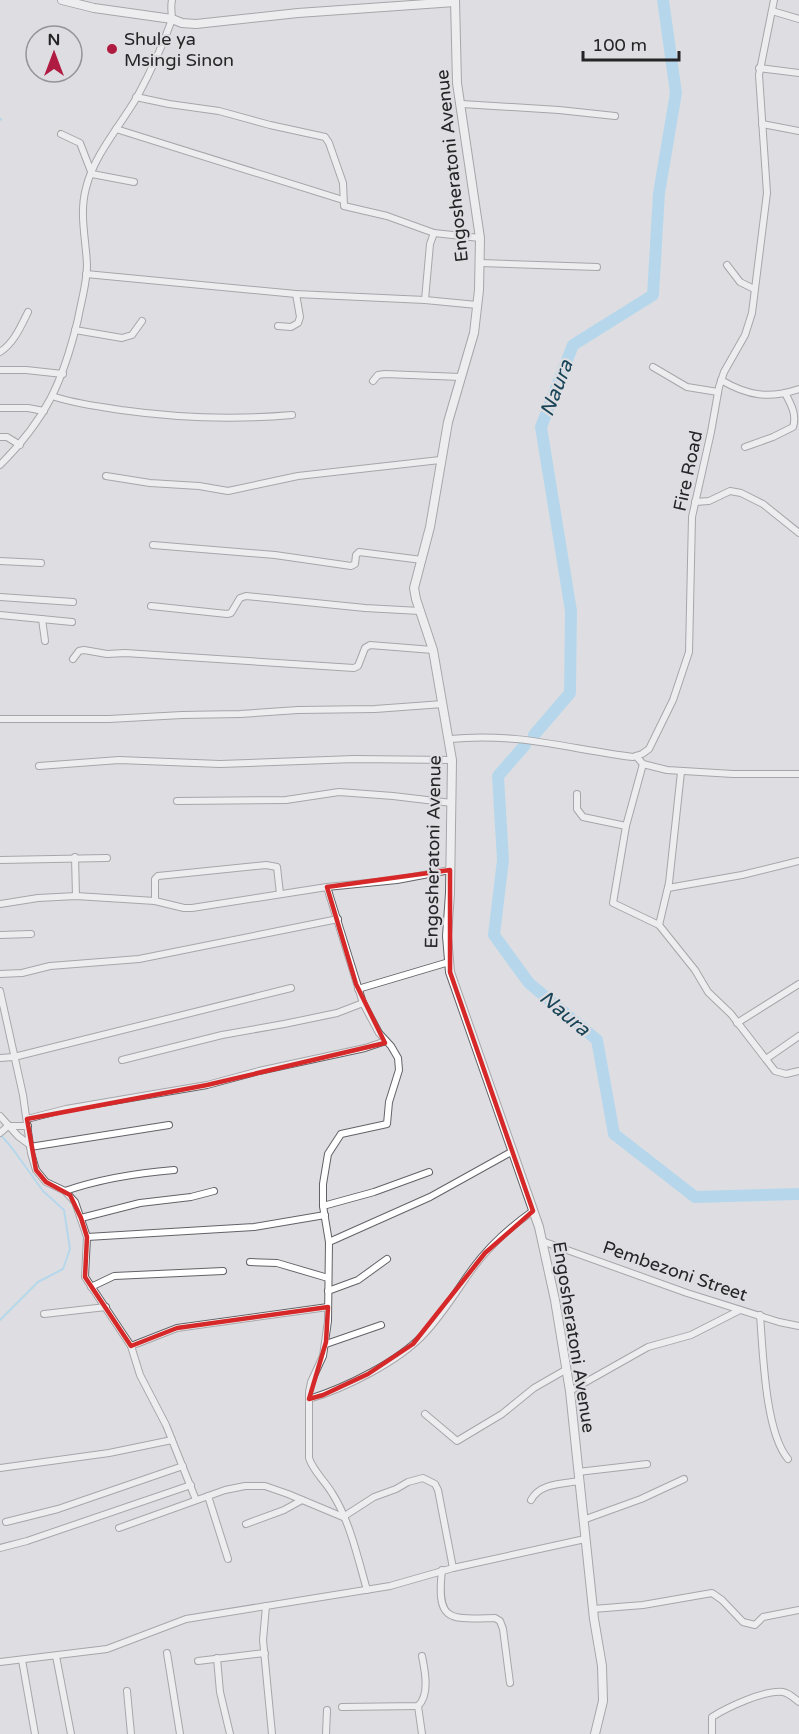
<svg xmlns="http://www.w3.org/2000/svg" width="799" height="1734" viewBox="0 0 799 1734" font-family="'Varela Round',sans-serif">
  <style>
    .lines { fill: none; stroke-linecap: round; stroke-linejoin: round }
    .stream { stroke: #86cff5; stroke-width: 2 }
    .river { stroke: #86cff5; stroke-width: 12 }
    .minor-casing { stroke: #626367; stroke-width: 8 }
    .tertiary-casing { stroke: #626367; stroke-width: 10 }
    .minor { stroke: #fff; stroke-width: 6 }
    .tertiary { stroke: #fff; stroke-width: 8 }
    .marked { fill: none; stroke: #d62828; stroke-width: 4.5; stroke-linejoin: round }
    .poi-dot { fill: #af1b41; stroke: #dedee2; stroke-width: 2 }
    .labels { text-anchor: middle; stroke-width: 4.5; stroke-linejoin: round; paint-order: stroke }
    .poi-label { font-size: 18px; fill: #252527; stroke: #dedee2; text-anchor: start }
    .street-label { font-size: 18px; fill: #252527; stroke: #dedee2 }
    .water-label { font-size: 20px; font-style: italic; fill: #1a4457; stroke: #dedee2 }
  </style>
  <rect width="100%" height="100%" fill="#dedee2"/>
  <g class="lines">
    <g class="stream">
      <polyline points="0,120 1,119"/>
      <polyline points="0,1134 12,1148 43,1191 64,1210 70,1249 63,1269 38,1282 0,1320"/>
    </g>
    <g class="river">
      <polyline points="534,735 570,693 571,611 541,427 573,345 653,295 659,193 676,93 663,0"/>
      <polyline points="525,745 498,776 503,860 494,935 529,983 597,1040 614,1134 695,1197 799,1194"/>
    </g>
    <g class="minor-casing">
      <g id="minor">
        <polyline points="772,11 799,19"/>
        <polyline points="759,68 799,73"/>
        <polyline points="136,97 169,104 219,111 270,125 325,137 329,143 343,183 344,206 387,216 434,233 480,238"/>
        <polyline points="462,104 559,110 615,116"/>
        <polyline points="762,124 799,131"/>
        <polyline points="116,129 343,200"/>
        <polyline points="61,134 80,143 92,174 134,182"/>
        <polyline points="480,263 597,267"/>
        <polyline points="727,265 740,282 754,289"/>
        <polyline points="86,274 296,294 425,300 477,305"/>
        <polyline points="425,300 430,244 434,233"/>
        <polyline points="278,326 291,327 298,323 300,317 296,294"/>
        <polyline points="75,330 122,338 132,335 142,321"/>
        <path d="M 0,352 C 14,343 21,326 28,312"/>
        <polyline points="653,367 687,387 718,392"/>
        <polyline points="0,370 26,370 63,374"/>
        <path d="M 721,380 C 748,396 769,399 799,389"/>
        <polyline points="373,381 378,375 385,374 461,377"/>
        <path d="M 52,396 C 75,404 97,406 121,410 C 178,418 234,420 292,415"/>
        <polyline points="0,408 28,408 44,411"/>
        <polyline points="0,437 7,437 20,445"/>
        <path d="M 745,447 L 773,437 L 793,427 C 797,415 791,404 785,393"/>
        <path d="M 0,465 C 46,419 63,382 78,319 C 81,302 87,283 87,265 C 86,239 79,214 86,188 C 94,155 120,126 137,97 C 150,73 162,47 171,22 C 173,15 170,8 172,0"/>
        <polyline points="106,476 150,483 199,486 228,491 298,476 440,460"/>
        <polyline points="695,502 709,501 730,491 741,493 763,504 799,533"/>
        <polyline points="153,545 275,555 351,566 355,564 356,555 359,552 422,560"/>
        <polyline points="0,561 41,563"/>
        <polyline points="0,597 73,602"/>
        <polyline points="151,606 227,614 231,613 240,598 246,596 365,608 420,611"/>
        <polyline points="0,615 72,622"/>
        <polyline points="42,619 45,641"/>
        <polyline points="73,659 79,651 84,650 107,654 125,653 354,668 358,666 365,648 370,645 433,650"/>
        <polyline points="0,719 109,719 182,715 240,714 298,710 375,709 443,704"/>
        <path d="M 450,739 C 516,732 569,749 633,757 L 642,754 L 649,749 L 673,700 L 689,652 L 692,517 L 711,432 L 719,387 L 724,372 L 745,335 L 752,313 L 767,193 L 759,75 L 774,0"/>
        <polyline points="636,756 643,764 667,770 733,774 799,774"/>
        <polyline points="643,764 626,826 613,903 659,925 695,970 708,992 731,1014 775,1071 786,1074 799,1071"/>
        <polyline points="39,766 119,760 220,764 354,759 452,760"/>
        <polyline points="577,794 577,809 583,817 626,826"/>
        <polyline points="177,801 286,800 339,792 393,796 452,803"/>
        <polyline points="75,857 76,896"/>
        <polyline points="0,860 107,858"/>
        <path d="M 327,887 L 363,1003 L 379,1033 L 391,1046 L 398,1058 L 399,1070 L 389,1102 L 387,1124 L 341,1134 L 328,1154 L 323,1184 L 323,1206 L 329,1242 L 328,1321 L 323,1356 L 311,1382 L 309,1392 L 309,1458 C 313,1471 325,1481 332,1493 C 350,1521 358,1559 367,1590"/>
        <polyline points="668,888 742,875 799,861"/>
        <polyline points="155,901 155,879 158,876 266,865 277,867 280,894"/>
        <polyline points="0,904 38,898 76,896 155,901 184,908 192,908 327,887 397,880 450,870"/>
        <polyline points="659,925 669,883 681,772"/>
        <polyline points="0,935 31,934"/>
        <polyline points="0,974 22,973 50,966 139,959 338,919"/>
        <polyline points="358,989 449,962"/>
        <polyline points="0,991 23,1095 31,1153 36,1170 46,1182 65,1191 75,1202 87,1237 85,1277 131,1346 140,1375 166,1425 196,1500"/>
        <polyline points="737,1023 799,984"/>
        <polyline points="0,1058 14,1057 291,988"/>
        <polyline points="766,1059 799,1036"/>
        <polyline points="122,1060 222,1035 284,1024 337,1013 363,1003"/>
        <polyline points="0,1116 18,1136 30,1145"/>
        <polyline points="27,1119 66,1109 207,1085 259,1071 365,1048 386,1041"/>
        <polyline points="0,1133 8,1126 28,1126"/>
        <polyline points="30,1147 169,1125"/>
        <path d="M 65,1191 C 100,1179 137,1173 174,1170"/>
        <polyline points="323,1206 374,1192 429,1172"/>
        <polyline points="81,1218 140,1203 191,1197 214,1191"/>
        <polyline points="87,1237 254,1227 325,1215"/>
        <polyline points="542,1241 687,1293 779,1322 799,1326"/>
        <polyline points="329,1242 430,1197 513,1151"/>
        <polyline points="250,1262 277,1263 328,1278"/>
        <polyline points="91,1287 114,1276 223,1271"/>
        <polyline points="328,1291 358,1280 387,1259"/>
        <polyline points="44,1314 106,1307"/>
        <path d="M 760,1315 C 763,1352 765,1432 788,1459"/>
        <polyline points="326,1344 381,1325"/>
        <polyline points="131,1346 177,1328 328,1307"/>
        <polyline points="570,1391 648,1347 691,1335 740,1310"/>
        <path d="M 309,1399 C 345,1388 398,1362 424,1334 C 443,1314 457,1290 473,1268 C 490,1245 510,1227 533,1211"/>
        <polyline points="425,1414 457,1441 502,1414 534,1388 567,1369"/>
        <polyline points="0,1468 109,1453 172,1440"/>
        <polyline points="578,1472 647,1464"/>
        <polyline points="208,1496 228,1559"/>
        <path d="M 531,1500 C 540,1483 562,1484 579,1481"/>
        <polyline points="583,1520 641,1499 684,1479"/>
        <polyline points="6,1522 58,1509 183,1466"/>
        <polyline points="246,1524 284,1510 302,1500"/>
        <polyline points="119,1528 225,1490 245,1486 265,1486 288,1494 343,1517 374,1497 396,1489 408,1482 423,1478 435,1484 438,1490 453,1568"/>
        <polyline points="0,1548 27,1541 191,1485"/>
        <path d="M 442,1570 C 436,1623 450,1619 495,1618 L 500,1621 L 503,1629 L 510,1683"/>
        <polyline points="266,1606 263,1640 272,1734"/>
        <polyline points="593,1609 643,1605 712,1593 722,1600 743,1622 755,1625 763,1617 799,1610"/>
        <polyline points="167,1653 180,1734"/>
        <polyline points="56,1656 71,1734"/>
        <polyline points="217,1658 220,1692 230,1734"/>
        <polyline points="22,1660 35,1734"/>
        <polyline points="198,1661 265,1653"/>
        <polyline points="0,1662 107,1649 186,1619 390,1586 453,1568 585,1539"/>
        <polyline points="127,1691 131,1734"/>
        <polyline points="418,1706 422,1734"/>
        <path d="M 342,1707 L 418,1706 C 430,1695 425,1671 422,1656"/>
        <polyline points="326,1734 327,1710"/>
        <path d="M 712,1734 L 712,1717 C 728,1707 764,1690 783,1692 C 789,1693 794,1698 799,1702"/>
      </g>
    </g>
    <g class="tertiary-casing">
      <g id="tertiary">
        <polyline points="62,0 94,8 172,19 182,23 196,24 298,13 455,2"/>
        <polyline points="455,0 457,83 480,238 479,290 474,333 448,422 430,527 414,588 416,599 433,650 452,760 450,893 447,936 450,972 539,1227 555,1300 570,1391 594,1619 602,1666 603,1701 595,1734"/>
      </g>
    </g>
    <use href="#minor" class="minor"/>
    <use href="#tertiary" class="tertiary"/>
  </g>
  <path d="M0 0H799V1734H0ZM 450,870 L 450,972 L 533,1211 L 485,1253 L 413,1344 L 368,1374 L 323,1395 L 309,1399 L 326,1342 L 328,1307 L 177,1328 L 131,1346 L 85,1277 L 87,1237 L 81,1218 L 70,1195 L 46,1182 L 36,1170 L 27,1119 L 207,1085 L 385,1043 L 356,984 L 327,887 Z" fill="#dedee2" fill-opacity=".55" fill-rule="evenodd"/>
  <path class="marked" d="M 450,870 L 450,972 L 533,1211 L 485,1253 L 413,1344 L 368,1374 L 323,1395 L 309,1399 L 326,1342 L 328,1307 L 177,1328 L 131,1346 L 85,1277 L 87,1237 L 81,1218 L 70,1195 L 46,1182 L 36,1170 L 27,1119 L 207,1085 L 385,1043 L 356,984 L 327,887 Z"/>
  <circle class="poi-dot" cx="112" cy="49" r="6"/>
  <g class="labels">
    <g class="poi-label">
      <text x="124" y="45">Shule ya<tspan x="124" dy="21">Msingi Sinon</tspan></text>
    </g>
    <g class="street-label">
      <text transform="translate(452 166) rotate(-96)" y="6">Engosheratoni Avenue</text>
      <text transform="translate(688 471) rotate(-78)" y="6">Fire Road</text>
      <text transform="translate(433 852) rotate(-89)" y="6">Engosheratoni Avenue</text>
      <text transform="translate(675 1271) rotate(19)" y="6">Pembezoni Street</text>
      <text transform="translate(574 1337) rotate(81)" y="6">Engosheratoni Avenue</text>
    </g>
    <g class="water-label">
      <text transform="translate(556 388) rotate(-69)" y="7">Naura</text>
      <text transform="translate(565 1013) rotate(40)" y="7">Naura</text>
    </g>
  </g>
  <g transform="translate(54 54)"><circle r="28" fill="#dedee2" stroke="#949497" stroke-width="1.5"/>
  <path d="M0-4.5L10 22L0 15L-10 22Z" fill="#af1b41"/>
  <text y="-9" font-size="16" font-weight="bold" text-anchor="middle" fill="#252527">N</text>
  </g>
  <path d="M583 51v9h96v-9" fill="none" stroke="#252527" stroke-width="3"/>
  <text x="592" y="51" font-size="18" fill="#252527" stroke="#dedee2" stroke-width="4.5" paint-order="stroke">100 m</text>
</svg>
